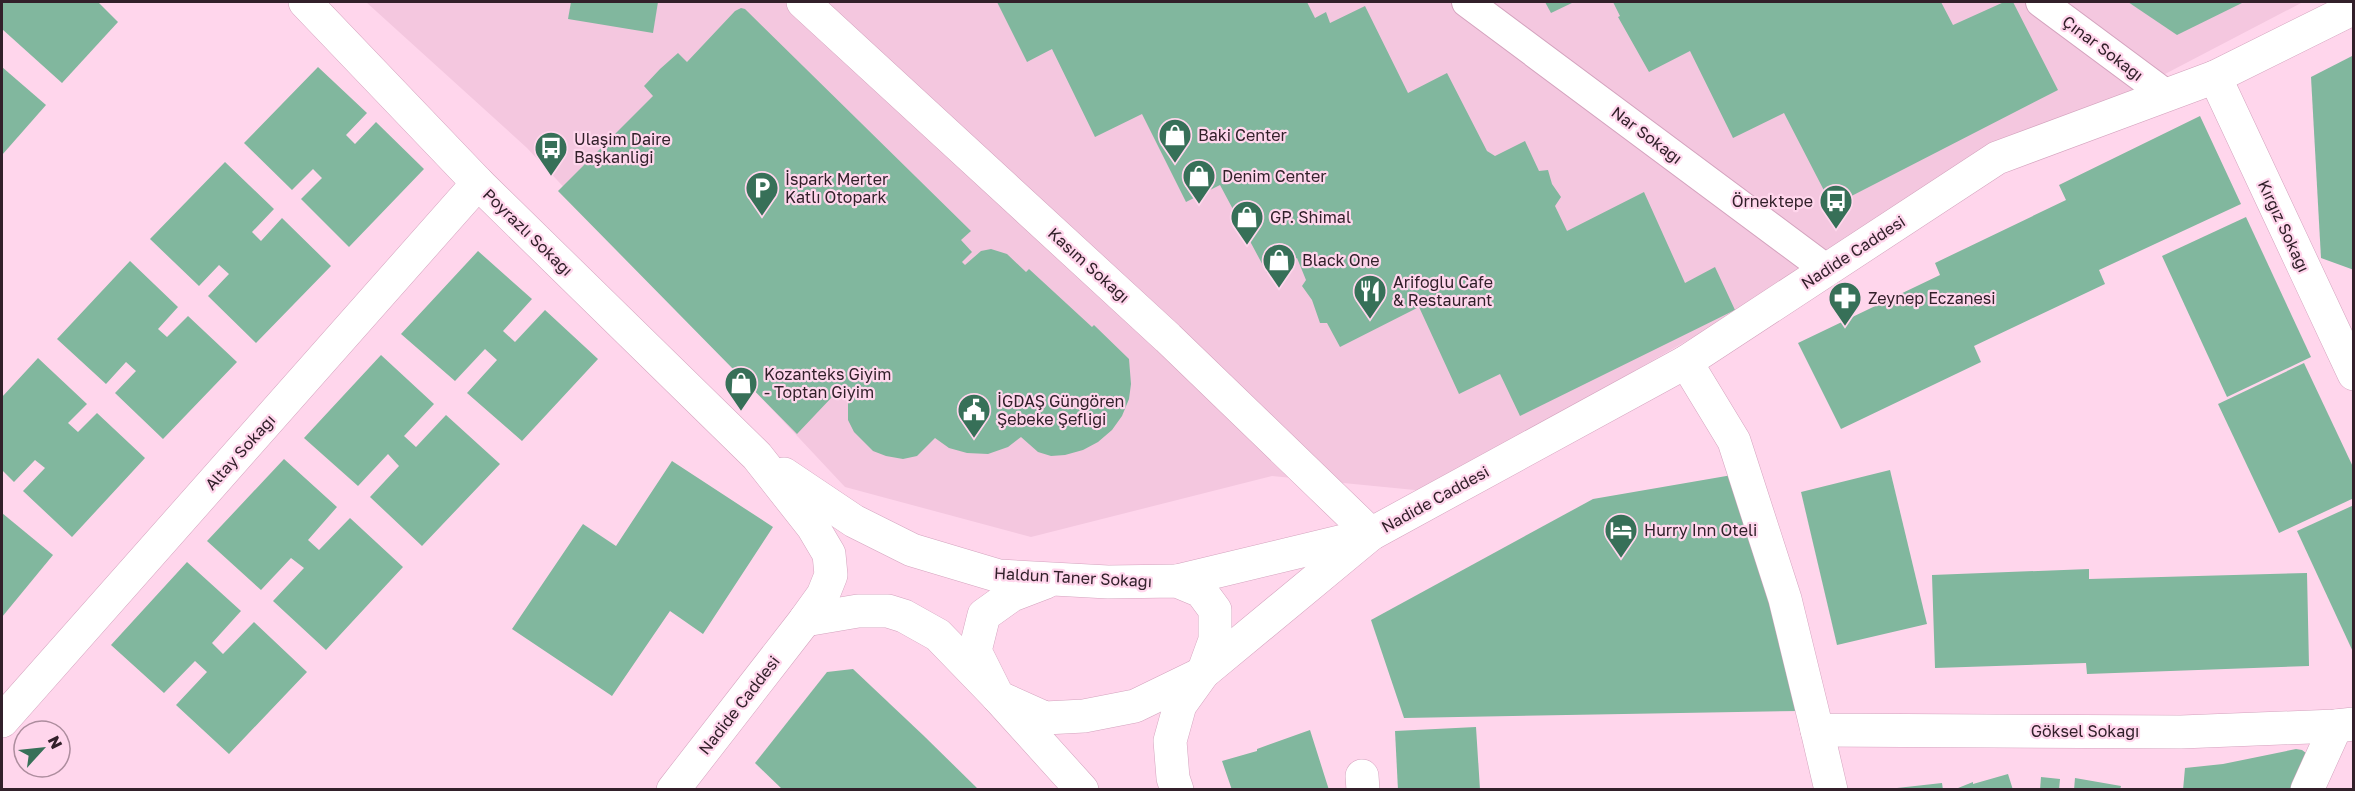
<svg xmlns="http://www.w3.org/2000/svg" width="2355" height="791" viewBox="0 0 2355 791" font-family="'Golos Text',sans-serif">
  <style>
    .built { fill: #f4c7df }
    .building { fill: #81b79e }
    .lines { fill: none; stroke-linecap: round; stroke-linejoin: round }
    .pedestrian-casing { stroke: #d4a3be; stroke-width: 32 }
    .minor-casing { stroke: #d4a3be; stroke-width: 34 }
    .tertiary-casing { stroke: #d4a3be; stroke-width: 34 }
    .secondary-casing { stroke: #d4a3be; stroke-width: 34 }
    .pedestrian { stroke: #fff; stroke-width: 30 }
    .minor { stroke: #fff; stroke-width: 33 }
    .tertiary { stroke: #fff; stroke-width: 33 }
    .secondary { stroke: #fff; stroke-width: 33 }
    .labels { text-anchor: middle; stroke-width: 4.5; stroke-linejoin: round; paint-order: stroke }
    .street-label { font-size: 16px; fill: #32202a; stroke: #ffd6ec }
    .poi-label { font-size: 16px; fill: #32202a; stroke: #ffd6ec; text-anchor: start }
  </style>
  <rect width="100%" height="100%" fill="#ffd6ec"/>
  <polygon class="built" points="366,2 2303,2 2012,154 1425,491 1272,476 1031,537 845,487 527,148"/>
  <g class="building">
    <polygon points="2,2 98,2 118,22 62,83 2,29"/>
    <polygon points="571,2 658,2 653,33 568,19"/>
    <polygon points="997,2 1307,2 1315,18 1326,12 1330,23 1365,6 1408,93 1447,73 1487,151 1495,156 1525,141 1539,171 1548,170 1552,184 1561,197 1555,206 1567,231 1644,192 1685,283 1715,267 1735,310 1520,416 1500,374 1459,394 1419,307 1340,347 1327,323 1320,323 1312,300 1302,286 1306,280 1297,258 1267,273 1220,185 1186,202 1142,114 1095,137 1052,49 1027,62"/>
    <polygon points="1545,2 1574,2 1551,13"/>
    <polygon points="1613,2 1941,2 1953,25 2004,2 2013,2 2058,90 1832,206 1784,113 1733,138 1690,51 1649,72 1618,17 1620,16"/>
    <polygon points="2128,2 2244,2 2177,35"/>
    <polygon points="741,8 745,9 971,231 961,240 972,252 962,262 965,265 981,251 991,249 1007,254 1026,272 1029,269 1092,327 1094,325 1129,359 1131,384 1129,399 1122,416 1112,430 1098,442 1083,450 1065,455 1051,456 1038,452 1021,437 1008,447 988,454 967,453 949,448 935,438 917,456 903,459 886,456 873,451 854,432 848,420 848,394 833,396 797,434 558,191 653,96 644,86 660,69 678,53 687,62 735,11"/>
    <polygon points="2354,55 2354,270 2321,258 2311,77"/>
    <polygon points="2,67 46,105 2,155"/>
    <polygon points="318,67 367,113 346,135 355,144 376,122 424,169 349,247 301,199 322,178 313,169 292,190 244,143"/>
    <polygon points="2200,116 2241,204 2099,270 2105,284 1974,346 1981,362 1841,429 1798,343 1940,275 1935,263 2066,200 2059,185"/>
    <polygon points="225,162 274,209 252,232 261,241 282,218 331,266 256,343 208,296 229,274 219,265 199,286 150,239"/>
    <polygon points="2246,217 2311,357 2227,397 2162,256"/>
    <polygon points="478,251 532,299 503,331 515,342 545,310 598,359 522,441 467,393 497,360 485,349 455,381 401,334"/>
    <polygon points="130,261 178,307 158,329 167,337 188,316 237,362 163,439 115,393 136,371 126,362 106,384 57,339"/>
    <polygon points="381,355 434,404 404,436 416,447 446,415 500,464 422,546 370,497 399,466 388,454 358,486 304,438"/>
    <polygon points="38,358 87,404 68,423 78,432 97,413 145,458 72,537 23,491 45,468 35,460 14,482 2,470 2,397"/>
    <polygon points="2304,363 2354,469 2354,498 2279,533 2218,404"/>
    <polygon points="284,459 337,507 308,540 319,550 350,518 403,567 326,650 273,601 304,568 291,558 261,590 207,541"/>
    <polygon points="672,461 773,527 703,634 670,611 612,696 512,629 583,524 616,546"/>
    <polygon points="1890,470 1927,624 1837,645 1801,492"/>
    <polygon points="1738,474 1799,711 1404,718 1371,620 1593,499"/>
    <polygon points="2354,505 2354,654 2297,531"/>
    <polygon points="2,513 53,555 2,617"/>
    <polygon points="187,562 241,611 212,643 223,654 254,622 307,672 229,754 176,705 207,672 195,661 164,693 111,645"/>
    <polygon points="2089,569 2089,579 2307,573 2309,666 2087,674 2086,663 1935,668 1932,575"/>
    <polygon points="853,669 924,736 979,790 783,790 755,763 827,672"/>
    <polygon points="1476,727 1480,790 1398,790 1395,731"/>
    <polygon points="1310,730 1329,790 1232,790 1222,761 1257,751 1257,749"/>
    <polygon points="2296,749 2302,750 2314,759 2295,790 2183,790 2185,768 2223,764"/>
    <polygon points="2008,774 2013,790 1958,790 1958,788 1973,782 1973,784"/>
    <polygon points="2041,777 2060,779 2059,790 2040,790"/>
    <polygon points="2075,778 2121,786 2120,790 2074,790"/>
    <polygon points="1942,783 1943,790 1897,790 1897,788"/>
  </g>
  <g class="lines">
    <g class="pedestrian-casing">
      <g id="pedestrian">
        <polyline points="1467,2 1827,270"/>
        <polyline points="2041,2 2165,94"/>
      </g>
    </g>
    <g class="minor-casing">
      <g id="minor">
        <polyline points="803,2 1168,338 1371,534"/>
        <polyline points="2215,77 2354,374"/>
        <polyline points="2,721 478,183"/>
        <polyline points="1817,730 1831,790"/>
        <polyline points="1362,776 1363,790"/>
        <polyline points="2307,790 2336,726"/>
      </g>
    </g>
    <g class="tertiary-casing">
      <polyline id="tertiary" points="1686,362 1734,441 1785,599 1817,730 2181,732 2336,726 2354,724"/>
    </g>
    <g class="secondary-casing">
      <g id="secondary">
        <polyline points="305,2 478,183 757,456 813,527 829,554 831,575 823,595 805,620 673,790"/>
        <polyline points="784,474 854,521 912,550 999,576 1108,582 1177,581 1201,591 1215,610 1215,640 1203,673 1180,705 1170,741 1173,778 1177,790"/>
        <polyline points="1177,581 1364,536"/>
        <polyline points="1046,582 1012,595 984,615 975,651 998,697 1082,790"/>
        <polyline points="805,620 858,611 888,611 904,616 938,635 998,697 1045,718 1084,716 1135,706 1203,673 1371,534 1686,362 1997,158 2215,77 2354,8"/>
      </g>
    </g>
    <use href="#pedestrian" class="pedestrian"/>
    <use href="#minor" class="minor"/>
    <use href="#tertiary" class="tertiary"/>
    <use href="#secondary" class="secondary"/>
  </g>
  <defs>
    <g id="shop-pin" transform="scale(1.725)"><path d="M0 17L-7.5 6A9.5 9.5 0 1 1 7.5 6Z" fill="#377058" stroke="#ffd6ec"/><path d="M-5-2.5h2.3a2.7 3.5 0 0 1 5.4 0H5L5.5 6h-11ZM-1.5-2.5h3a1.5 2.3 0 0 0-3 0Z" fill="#fff"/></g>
    <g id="bus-pin" transform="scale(1.725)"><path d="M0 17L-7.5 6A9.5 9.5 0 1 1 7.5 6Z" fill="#377058" stroke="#ffd6ec"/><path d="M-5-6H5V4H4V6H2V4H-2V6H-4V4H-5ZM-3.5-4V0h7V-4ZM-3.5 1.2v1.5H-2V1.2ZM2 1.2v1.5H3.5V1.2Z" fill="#fff"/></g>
    <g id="parking-pin" transform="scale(1.725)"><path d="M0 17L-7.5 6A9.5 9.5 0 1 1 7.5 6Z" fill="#377058" stroke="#ffd6ec"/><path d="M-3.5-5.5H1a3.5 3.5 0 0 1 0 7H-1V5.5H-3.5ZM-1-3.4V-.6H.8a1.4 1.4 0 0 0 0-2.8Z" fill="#fff"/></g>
    <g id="restaurant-pin" transform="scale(1.725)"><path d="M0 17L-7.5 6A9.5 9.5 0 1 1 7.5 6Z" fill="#377058" stroke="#ffd6ec"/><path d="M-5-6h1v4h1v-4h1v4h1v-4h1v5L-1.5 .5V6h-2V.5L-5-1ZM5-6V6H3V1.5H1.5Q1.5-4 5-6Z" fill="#fff"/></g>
    <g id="pharmacy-pin" transform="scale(1.725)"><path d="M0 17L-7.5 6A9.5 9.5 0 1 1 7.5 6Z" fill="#377058" stroke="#ffd6ec"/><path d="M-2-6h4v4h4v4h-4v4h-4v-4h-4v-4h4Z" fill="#fff"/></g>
    <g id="civic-pin" transform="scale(1.725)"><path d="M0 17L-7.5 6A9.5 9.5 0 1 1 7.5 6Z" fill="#377058" stroke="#ffd6ec"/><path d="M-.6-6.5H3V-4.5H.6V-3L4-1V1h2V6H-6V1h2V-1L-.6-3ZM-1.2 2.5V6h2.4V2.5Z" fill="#fff"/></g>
    <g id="hotel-pin" transform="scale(1.725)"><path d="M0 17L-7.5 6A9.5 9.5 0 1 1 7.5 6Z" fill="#377058" stroke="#ffd6ec"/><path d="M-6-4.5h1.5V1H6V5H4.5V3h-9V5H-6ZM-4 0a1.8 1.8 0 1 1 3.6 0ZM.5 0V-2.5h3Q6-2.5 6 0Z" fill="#fff"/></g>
  </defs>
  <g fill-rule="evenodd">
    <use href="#shop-pin" x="1175" y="135"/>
    <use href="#bus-pin" x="551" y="148"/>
    <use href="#shop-pin" x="1199" y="176"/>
    <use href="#parking-pin" x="762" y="188"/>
    <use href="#bus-pin" x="1836" y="201"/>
    <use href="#shop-pin" x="1247" y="217"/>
    <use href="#shop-pin" x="1279" y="260"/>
    <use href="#restaurant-pin" x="1370" y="291"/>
    <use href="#pharmacy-pin" x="1845" y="298"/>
    <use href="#shop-pin" x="741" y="383"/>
    <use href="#civic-pin" x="974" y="410"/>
    <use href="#hotel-pin" x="1621" y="530"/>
  </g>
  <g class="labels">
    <g class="street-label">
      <text transform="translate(2103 48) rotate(37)" y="6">Çınar Sokağı</text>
      <text transform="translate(1647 135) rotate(37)" y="6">Nar Sokağı</text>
      <text transform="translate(2284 226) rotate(65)" y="6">Kırgız Sokağı</text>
      <text transform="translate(528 232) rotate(44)" y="6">Poyrazlı Sokağı</text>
      <text transform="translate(1853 252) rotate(-33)" y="6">Nadide Caddesi</text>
      <text transform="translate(1089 265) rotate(42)" y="6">Kasım Sokağı</text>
      <text transform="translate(240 452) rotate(-48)" y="6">Altay Sokağı</text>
      <text transform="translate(1435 499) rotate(-29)" y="6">Nadide Caddesi</text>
      <text transform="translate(1073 577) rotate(3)" y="6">Haldun Taner Sokağı</text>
      <text transform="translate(739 705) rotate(-52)" y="6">Nadide Caddesi</text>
      <text x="2085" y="737">Göksel Sokağı</text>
    </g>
    <g class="poi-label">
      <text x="1198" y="141">Baki Center</text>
      <text x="574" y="145">Ulaşim Daire<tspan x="574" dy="18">Başkanliği</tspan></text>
      <text x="1222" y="182">Denim Center</text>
      <text x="785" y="185">İspark Merter<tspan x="785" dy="18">Katlı Otopark</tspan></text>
      <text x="1813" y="207" text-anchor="end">Örnektepe</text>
      <text x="1270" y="223">GP. Shimal</text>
      <text x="1302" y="266">Black One</text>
      <text x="1393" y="288">Arifoğlu Cafe<tspan x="1393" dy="18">&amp; Restaurant</tspan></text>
      <text x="1868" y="304">Zeynep Eczanesi</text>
      <text x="764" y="380">Kozanteks Giyim<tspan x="764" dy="18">- Toptan Giyim</tspan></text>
      <text x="997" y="407">İGDAŞ Güngören<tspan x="997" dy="18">Şebeke Şefliği</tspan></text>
      <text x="1644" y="536">Hurry Inn Oteli</text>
    </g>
  </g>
  <rect width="2355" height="791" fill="none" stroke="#32202a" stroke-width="6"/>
  <g transform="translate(42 749) rotate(63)"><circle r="28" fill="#ffd6ec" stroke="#ad8d9e" stroke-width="1.5"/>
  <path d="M0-4.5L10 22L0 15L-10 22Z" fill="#377058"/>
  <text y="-9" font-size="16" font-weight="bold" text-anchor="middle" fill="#32202a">N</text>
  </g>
</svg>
